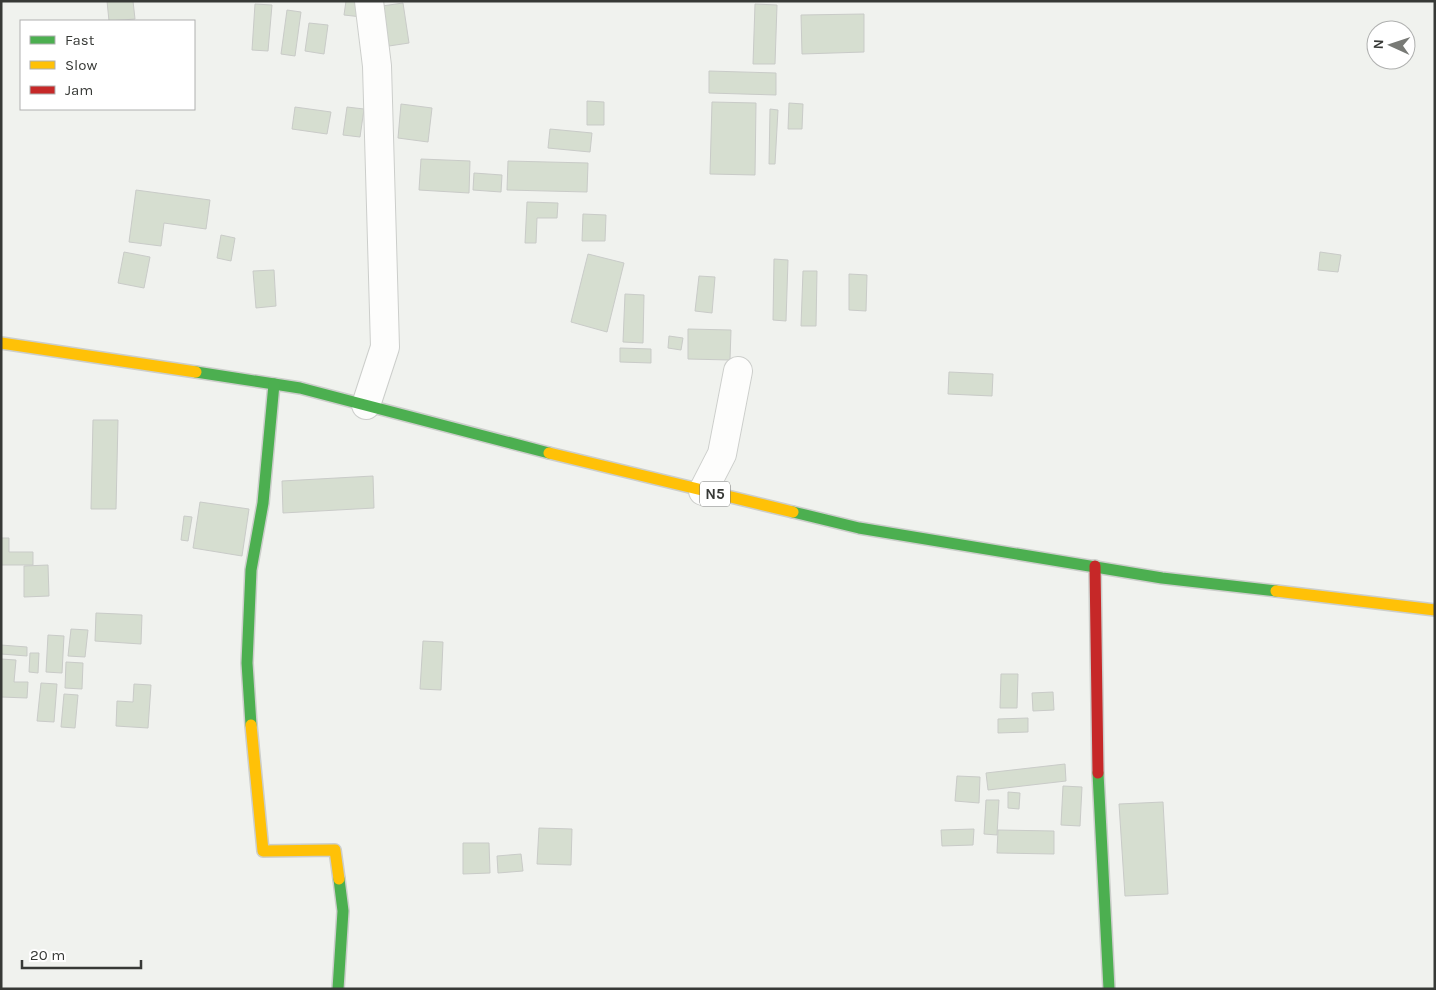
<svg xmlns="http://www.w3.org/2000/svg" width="1436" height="990" viewBox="0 0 1436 990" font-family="Karla,sans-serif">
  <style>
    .building { fill: #d6ded0; stroke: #c9cbc8 }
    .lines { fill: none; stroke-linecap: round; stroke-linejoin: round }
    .street-casing { stroke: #cccecb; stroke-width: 30 }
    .fast-casing { stroke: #cccecb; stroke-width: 14 }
    .slow-casing { stroke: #cccecb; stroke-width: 14 }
    .jam-casing { stroke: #cccecb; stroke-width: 14 }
    .street { stroke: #fdfdfc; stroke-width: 28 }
    .fast { stroke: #4caf50; stroke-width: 11 }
    .slow { stroke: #ffc107; stroke-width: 11 }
    .jam { stroke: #c62828; stroke-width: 11 }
    .labels { text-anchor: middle; stroke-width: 5; stroke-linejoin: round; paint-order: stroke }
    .shield { fill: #fff; stroke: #737472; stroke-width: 1 }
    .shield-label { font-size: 15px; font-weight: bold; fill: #373936 }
  </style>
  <rect width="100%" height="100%" fill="#f0f2ee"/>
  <g class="building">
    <polygon points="107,1 133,1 135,19 109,21"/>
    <polygon points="346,1 364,1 362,17 344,15"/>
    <polygon points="403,3 409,43 389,46 382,6"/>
    <polygon points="255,4 272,5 268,51 252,50"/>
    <polygon points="755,4 777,5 775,64 753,64"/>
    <polygon points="287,10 301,12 295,56 281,54"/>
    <polygon points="864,14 864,52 802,54 801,15"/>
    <polygon points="309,23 328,25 324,54 305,51"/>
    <polygon points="709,71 776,73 776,95 709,93"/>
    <polygon points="587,101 604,102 604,125 587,125"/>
    <polygon points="712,102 756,103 755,175 710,174"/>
    <polygon points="789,103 803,104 802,129 788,129"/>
    <polygon points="401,104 432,108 428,142 398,138"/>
    <polygon points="295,107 331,112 327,134 292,129"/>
    <polygon points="347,107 364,109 360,137 343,135"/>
    <polygon points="770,109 778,110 775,164 769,164"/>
    <polygon points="550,129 592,133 590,152 548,148"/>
    <polygon points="421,159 470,161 469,193 419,190"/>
    <polygon points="508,161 588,163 587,192 507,190"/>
    <polygon points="474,173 502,175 501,192 473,190"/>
    <polygon points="136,190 210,200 206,229 164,223 161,246 129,242"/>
    <polygon points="527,202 558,203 557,218 537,218 536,243 525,243"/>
    <polygon points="583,214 606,215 605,241 582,241"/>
    <polygon points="221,235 235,238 231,261 217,258"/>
    <polygon points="124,252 150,257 144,288 118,283"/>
    <polygon points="1320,252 1341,255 1338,272 1318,270"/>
    <polygon points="588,254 624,263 607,332 571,322"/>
    <polygon points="774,259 788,260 786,321 773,320"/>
    <polygon points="274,270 276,306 256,308 253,271"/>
    <polygon points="803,271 817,271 816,326 801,326"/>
    <polygon points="849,274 867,275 866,311 849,310"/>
    <polygon points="699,276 715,277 712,313 695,311"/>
    <polygon points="625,294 644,295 643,343 623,342"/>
    <polygon points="688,329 731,330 730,360 688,359"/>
    <polygon points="669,336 683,338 681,350 668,348"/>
    <polygon points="620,348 651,349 651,363 620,362"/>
    <polygon points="949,372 993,374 992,396 948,394"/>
    <polygon points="93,420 118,420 116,509 91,509"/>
    <polygon points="373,476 374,508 283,513 282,481"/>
    <polygon points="200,502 249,509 242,556 193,548"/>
    <polygon points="184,516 192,517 188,541 181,540"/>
    <polygon points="1,538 9,538 9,552 33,552 33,565 1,565"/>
    <polygon points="48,565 49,596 24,597 24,566"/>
    <polygon points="96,613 142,615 141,644 95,641"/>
    <polygon points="71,629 88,630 85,657 68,656"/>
    <polygon points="48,635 64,636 62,673 46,672"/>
    <polygon points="423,641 443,642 441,690 420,689"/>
    <polygon points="1,645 27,647 27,656 1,654"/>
    <polygon points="30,653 39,653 38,673 29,672"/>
    <polygon points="1,659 16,660 14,682 28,682 27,698 1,697"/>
    <polygon points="66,662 83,663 82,689 65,688"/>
    <polygon points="1001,674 1018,674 1017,708 1000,708"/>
    <polygon points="41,683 57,684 54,722 37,721"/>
    <polygon points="134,684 151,685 148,728 116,726 117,701 133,702"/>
    <polygon points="1053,692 1054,710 1033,711 1032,693"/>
    <polygon points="64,694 78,695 75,728 61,727"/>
    <polygon points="1028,718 1028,732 998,733 998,719"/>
    <polygon points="1065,764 1066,781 988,790 986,773"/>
    <polygon points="957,776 980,777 979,803 955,801"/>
    <polygon points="1063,786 1082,787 1080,826 1061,825"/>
    <polygon points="1008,792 1020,793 1019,809 1008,808"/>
    <polygon points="986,800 999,800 997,835 984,834"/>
    <polygon points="1163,802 1168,894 1125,896 1119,804"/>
    <polygon points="539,828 572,829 571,865 537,864"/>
    <polygon points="974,829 973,845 942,846 941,830"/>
    <polygon points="998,830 1054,831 1054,854 997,853"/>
    <polygon points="463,843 489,843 490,873 463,874"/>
    <polygon points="521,854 523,871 498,873 497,856"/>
  </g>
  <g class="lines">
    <g class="street-casing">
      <g id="street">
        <polyline points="366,405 385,347 377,66 369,1"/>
        <polyline points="703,491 722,454 738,371"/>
      </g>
    </g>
    <g class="fast-casing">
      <g id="fast">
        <polyline points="196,372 300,388 549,453"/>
        <polyline points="793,512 859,528 1162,578 1276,591"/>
        <polyline points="251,725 247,663 251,570 263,503 274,384"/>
        <polyline points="1098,773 1109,989"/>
        <polyline points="338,989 343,911 339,879"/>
      </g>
    </g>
    <g class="slow-casing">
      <g id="slow">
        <polyline points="1,343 196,372"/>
        <polyline points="549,453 793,512"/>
        <polyline points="1276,591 1435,610"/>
        <polyline points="251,725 263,851 335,850 339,879"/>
      </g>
    </g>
    <g class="jam-casing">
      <polyline id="jam" points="1095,566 1098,773"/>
    </g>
    <use href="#street" class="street"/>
    <use href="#fast" class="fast"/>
    <use href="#slow" class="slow"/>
    <use href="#jam" class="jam"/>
  </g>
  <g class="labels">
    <rect class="shield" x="700" y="481.5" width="30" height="25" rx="4"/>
    <g class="shield-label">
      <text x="715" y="499">N5</text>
    </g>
  </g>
  <rect width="1436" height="990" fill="none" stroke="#373936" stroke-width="5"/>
  <rect x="20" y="20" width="175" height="90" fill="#ffffff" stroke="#afb0af"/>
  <rect x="30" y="36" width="25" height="8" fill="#4caf50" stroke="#afb0af"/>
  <text x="65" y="45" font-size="15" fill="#373936">Fast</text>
  <rect x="30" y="61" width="25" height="8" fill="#ffc107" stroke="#afb0af"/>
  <text x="65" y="70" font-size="15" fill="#373936">Slow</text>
  <rect x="30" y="86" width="25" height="8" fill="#c62828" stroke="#afb0af"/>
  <text x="65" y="95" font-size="15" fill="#373936">Jam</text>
  <g transform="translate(1391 45) rotate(273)"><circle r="24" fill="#ffffff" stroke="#afb0af"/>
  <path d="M0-4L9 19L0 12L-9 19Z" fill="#787a76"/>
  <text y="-8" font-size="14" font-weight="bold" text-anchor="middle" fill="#373936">N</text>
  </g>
  <path d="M22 960v8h119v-8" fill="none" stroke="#373936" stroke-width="2.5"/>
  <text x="30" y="960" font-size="15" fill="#373936" stroke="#ffffff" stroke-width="4" paint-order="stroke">20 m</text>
</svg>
